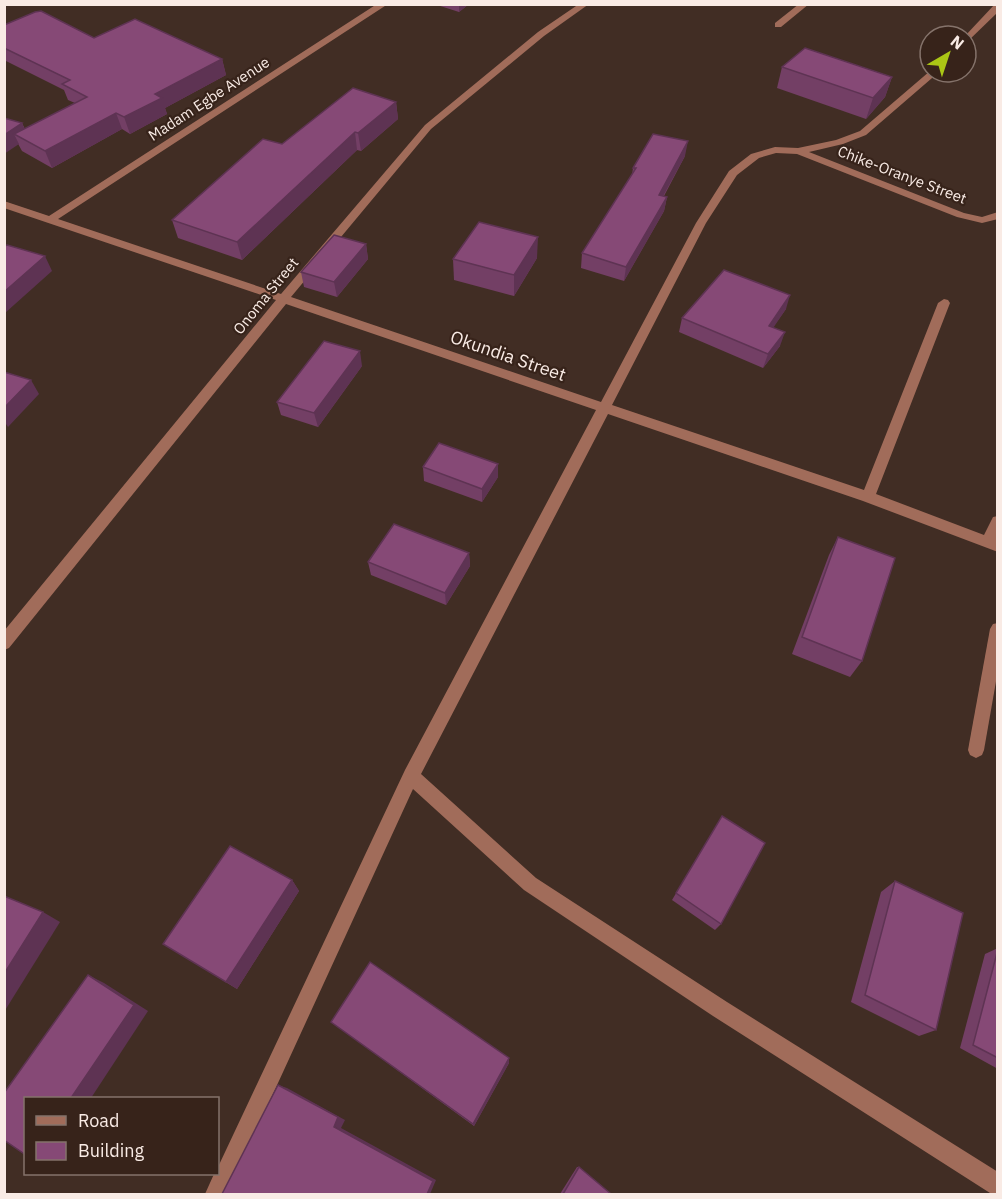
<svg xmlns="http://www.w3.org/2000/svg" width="1002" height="1199" viewBox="0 0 1002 1199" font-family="'IBM Plex Sans',sans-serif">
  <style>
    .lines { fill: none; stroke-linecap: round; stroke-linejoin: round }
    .minor { fill: #a16c5a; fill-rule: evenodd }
    .wall { fill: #733f65 }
    .shaded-wall { fill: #5e3353 }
    .building { fill: #864976; stroke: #5e3353; stroke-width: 1.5 }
    .labels { text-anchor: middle; stroke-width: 4.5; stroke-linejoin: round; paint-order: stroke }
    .far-street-label { font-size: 15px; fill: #f9ebe5; stroke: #37231a }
    .street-label { font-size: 18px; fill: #f9ebe5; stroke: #37231a }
  </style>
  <rect width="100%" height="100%" fill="#412d24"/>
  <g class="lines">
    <g class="minor">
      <polygon points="377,4 388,4 58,219 281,294 425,125 538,32 579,4 589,4 544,36 431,129 291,297 601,402 696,223 729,171 751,154 775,147 798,148 836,140 860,131 930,71 939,72 866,135 843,144 809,152 964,213 982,217 998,212 998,219 982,223 957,217 797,154 776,153 759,158 737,175 706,223 612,405 864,490 938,303 944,299 948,300 950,303 876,494 984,535 993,517 998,516 996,539 998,552 863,501 608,414 421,774 536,878 727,1002 998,1172 998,1194 990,1193 713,1016 524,890 413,789 227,1194 205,1194 214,1174 218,1174 218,1167 405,770 596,410 286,304 9,648 4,650 4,631 276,300 4,208 4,201 49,216"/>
      <polygon points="799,4 809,4 781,27 775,27 775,23"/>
      <polygon points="995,4 998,4 998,12 966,43 965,36"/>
      <polygon points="998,623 998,670 984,750 982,755 976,758 970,755 968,750 990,629 993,624"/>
    </g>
  </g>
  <g class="wall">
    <polygon points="434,4 469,4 459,12"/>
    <polygon points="4,25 94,38 222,59 226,75 165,108 167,114 130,134 122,129 52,168 22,151 4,118 22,123 25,129 75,103 68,100 64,90 4,60"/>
    <polygon points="782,67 892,77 885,97 866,119 777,88"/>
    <polygon points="396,102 398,119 361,151 357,150 242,260 178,238 172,220 282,144"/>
    <polygon points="685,156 664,196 667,197 664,211 624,281 581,268 582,253 632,175 633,168"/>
    <polygon points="366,244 368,259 337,297 304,287 301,272"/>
    <polygon points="537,258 514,296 454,280 453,259"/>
    <polygon points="786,309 773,327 780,346 763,368 679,332 682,318"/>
    <polygon points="362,366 318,427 281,415 277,402"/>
    <polygon points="423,467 498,477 482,502 424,481"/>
    <polygon points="838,537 862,661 850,677 792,654 829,555"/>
    <polygon points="469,553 470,566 446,605 371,575 368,562"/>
    <polygon points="722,816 721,924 715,930 672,900"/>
    <polygon points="292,880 299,891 237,989 163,944"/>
    <polygon points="895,881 936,1030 919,1036 851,1002 881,892"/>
    <polygon points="998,948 998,1069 960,1048 985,954"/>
    <polygon points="331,1022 509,1063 474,1126 338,1027"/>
    <polygon points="577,1167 579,1167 611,1194 560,1194"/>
  </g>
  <g class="shaded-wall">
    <polygon points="459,4 469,4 459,12"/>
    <polygon points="222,59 226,75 165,108 167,114 130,134 124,117 155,94"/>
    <polygon points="892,77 885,97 866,119 873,98"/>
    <polygon points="396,102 398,119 361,151 358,133"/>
    <polygon points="116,113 122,129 52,168 45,151"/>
    <polygon points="22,123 28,137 14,134 19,144 4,154 4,135"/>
    <polygon points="355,132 357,150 242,260 237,242"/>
    <polygon points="688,141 685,156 656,209 659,195"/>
    <polygon points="667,197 664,211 624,281 626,267"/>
    <polygon points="538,237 537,258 514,296 514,275"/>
    <polygon points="366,244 368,259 337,297 334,282"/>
    <polygon points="45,256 52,271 5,313 4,312 4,292"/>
    <polygon points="790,295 786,309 765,340 769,326"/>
    <polygon points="785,332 780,346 763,368 768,354"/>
    <polygon points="360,351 362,366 318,427 314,413"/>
    <polygon points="31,380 39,394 8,427 4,421 4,408"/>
    <polygon points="498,464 498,477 482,502 482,489"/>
    <polygon points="469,553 470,566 446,605 445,593"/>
    <polygon points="292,880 299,891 237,989 226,982"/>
    <polygon points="43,912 60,922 4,1012 4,974"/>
    <polygon points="88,975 104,983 148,1011 91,1098 71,1098"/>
    <polygon points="509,1058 509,1063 474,1126 473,1124"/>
    <polygon points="278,1085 287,1088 345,1120 341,1128 436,1180 430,1194 427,1194"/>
  </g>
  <g class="building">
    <polygon points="41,11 94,38 135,19 222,59 155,94 162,98 124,117 116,113 45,151 14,134 87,97 62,84 70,80 4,48 4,25 35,12"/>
    <polygon points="805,48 892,77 873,98 782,67"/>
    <polygon points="353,88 396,102 358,133 355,132 237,242 172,220 263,139 282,144"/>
    <polygon points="4,118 22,123 4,135"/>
    <polygon points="653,134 688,141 659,195 667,197 626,267 582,253 636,168 633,168"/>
    <polygon points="479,222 538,237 514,275 453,259"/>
    <polygon points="334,235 366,244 334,282 301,272"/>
    <polygon points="7,245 45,256 4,292 4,247"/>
    <polygon points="724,270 790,295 769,326 785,332 768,354 682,318"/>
    <polygon points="324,341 360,351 314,413 277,402"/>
    <polygon points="4,372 31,380 4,408"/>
    <polygon points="439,443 498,464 482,489 423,467"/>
    <polygon points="394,524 469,553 445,593 368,562"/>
    <polygon points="838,537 895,558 862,661 802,637"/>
    <polygon points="722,816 765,843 721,924 676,893"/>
    <polygon points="230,846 292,880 226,982 163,944"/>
    <polygon points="895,881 963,913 936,1030 865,995"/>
    <polygon points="4,896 43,912 4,974"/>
    <polygon points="998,949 998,1058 973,1045"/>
    <polygon points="370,962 509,1058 473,1124 331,1022"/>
    <polygon points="88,975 134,1005 71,1098 26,1098 26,1155 4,1140 4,1093"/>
    <polygon points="278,1085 338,1117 334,1127 433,1181 427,1194 222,1194"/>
    <polygon points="579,1167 611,1194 563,1194"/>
  </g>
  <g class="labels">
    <g class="far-street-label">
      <text transform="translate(209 99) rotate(-33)" y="5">Madam Egbe Avenue</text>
      <text transform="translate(902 175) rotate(21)" y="5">Chike-Oranye Street</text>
      <text transform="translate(266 296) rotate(-51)" y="5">Onoma Street</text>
    </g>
    <g class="street-label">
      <text transform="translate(508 356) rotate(19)" y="6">Okundia Street</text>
    </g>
  </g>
  <rect width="1002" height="1199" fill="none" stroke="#f9ebe5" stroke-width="12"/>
  <rect x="24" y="1097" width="195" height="78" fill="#37231a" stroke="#85736b" stroke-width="1.5"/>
  <rect x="36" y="1116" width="30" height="9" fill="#a16c5a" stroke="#85736b" stroke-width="1.5"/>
  <text x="78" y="1127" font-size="18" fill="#f9ebe5">Road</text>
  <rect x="36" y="1142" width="30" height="18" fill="#864976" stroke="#85736b" stroke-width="1.5"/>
  <text x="78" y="1157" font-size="18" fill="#f9ebe5">Building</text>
  <g transform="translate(948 54) rotate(39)"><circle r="28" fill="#37231a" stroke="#85736b" stroke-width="1.5"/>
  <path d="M0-4.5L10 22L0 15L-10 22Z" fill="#abc615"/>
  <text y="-9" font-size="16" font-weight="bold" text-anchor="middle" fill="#f9ebe5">N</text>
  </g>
</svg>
